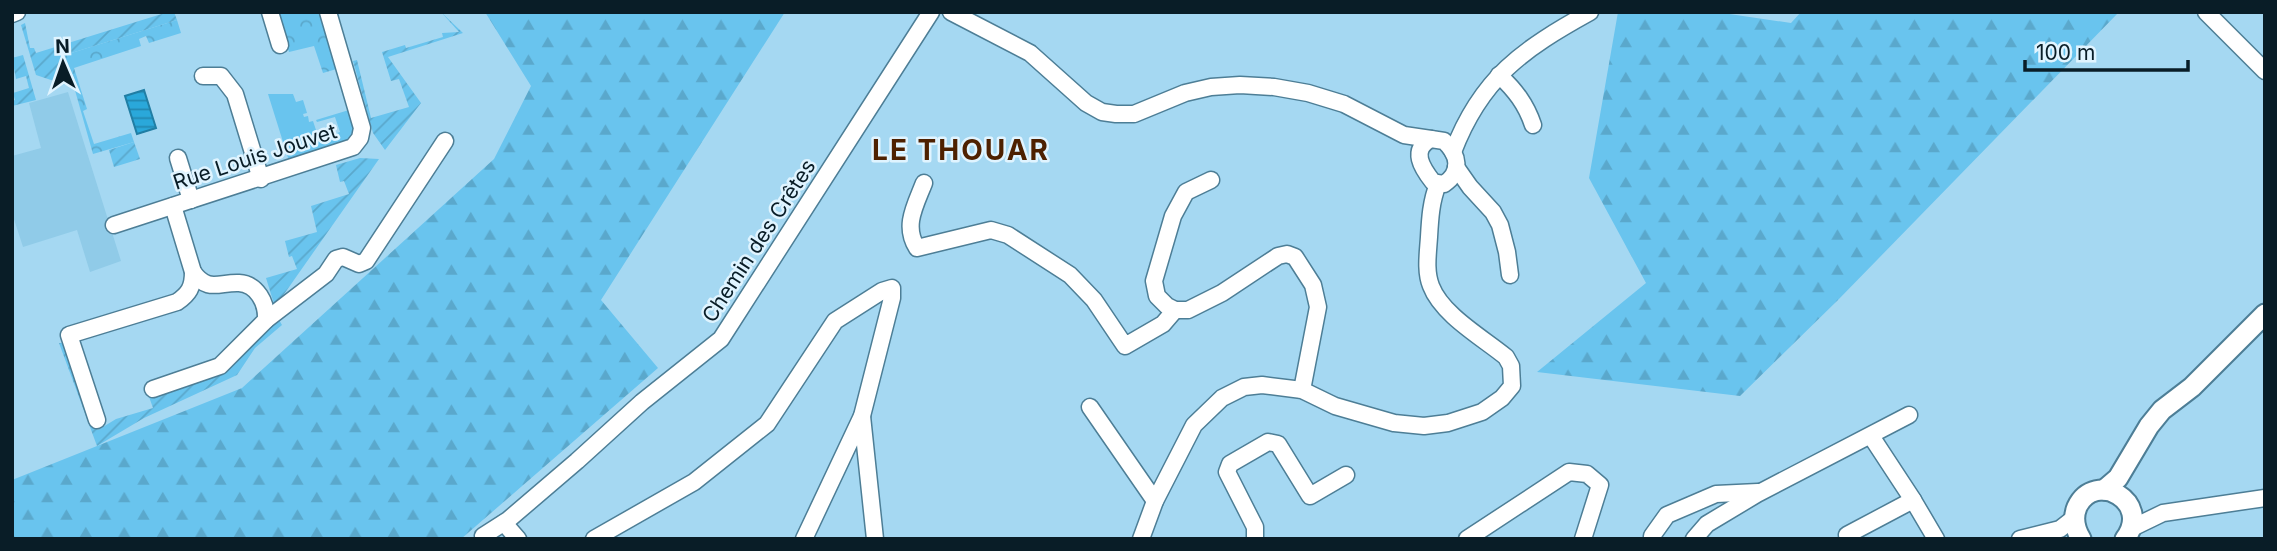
<svg xmlns="http://www.w3.org/2000/svg" width="2277" height="551" viewBox="0 0 2277 551" font-family="Inter,sans-serif">
  <style>
    .built { fill: #90cbe8 }
    .grass { fill: #69c4ee }
    .forest { fill: url(#forest-firs) }
    .park { fill: url(#park-crowns) }
    .garden { fill: url(#garden-furrows) }
    .water { fill: url(#water-rules); stroke: #207ea4; stroke-width: 2 }
    .lines { fill: none; stroke-linecap: round; stroke-linejoin: round }
    .minor-casing { stroke: #4d7e96; stroke-width: 19 }
    .major-casing { stroke: #4d7e96; stroke-width: 23 }
    .minor { stroke: #fff; stroke-width: 16 }
    .major { stroke: #fff; stroke-width: 19 }
    .labels { text-anchor: middle; stroke-width: 5; stroke-linejoin: round; paint-order: stroke }
    .street-label { font-size: 21px; fill: #091d27; stroke: #e0f4ff }
    .district-label { font-size: 28px; font-weight: bold; letter-spacing: 2px; fill: #4e2101; stroke: #e0f4ff }
  </style>
  <defs>
    <pattern id="forest-firs" width="22" height="20" patternUnits="userSpaceOnUse" patternTransform="scale(1.75)"><rect width="22" height="20" fill="#69c4ee"/><path d="M5 1l3.5 6h-7zM16 11l3.5 6h-7z" fill="#5aa8cc"/></pattern>
    <pattern id="park-crowns" width="20" height="18" patternUnits="userSpaceOnUse" patternTransform="scale(1.75)"><rect width="20" height="18" fill="#69c4ee"/><path d="M2 6a3 3 0 1 1 6 0M12 15a3 3 0 1 1 6 0" fill="none" stroke="#5aa8cc"/></pattern>
    <pattern id="garden-furrows" width="10" height="10" patternUnits="userSpaceOnUse" patternTransform="scale(1.75)"><rect width="10" height="10" fill="#69c4ee"/><path d="M-1 1l2-2M0 10L10 0M9 11l2-2" fill="none" stroke="#5aa8cc"/></pattern>
    <pattern id="water-rules" width="6" height="5" patternUnits="userSpaceOnUse" patternTransform="scale(1.75)"><rect width="6" height="5" fill="#2aa8da"/><path d="M0 2.5h6" fill="none" stroke="#2288b1"/></pattern>
  </defs>
  <rect width="100%" height="100%" fill="#a5d8f2"/>
  <polygon class="built" points="68,92 121,261 90,272 77,230 23,247 12,213 12,156 41,148 29,103"/>
  <path class="grass" d="M 268,94 L 293,94 L 296,102 L 303,100 L 307,113 L 303,114 L 304,117 L 308,116 L 309,122 L 313,121 L 319,139 L 340,132 L 335,117 L 317,122 L 316,120 L 349,110 C 368,149 317,153 289,161 Z"/>
  <g class="forest">
    <polygon points="485,12 785,12 601,300 658,368 461,539 12,539 12,480 242,388 494,159 531,86"/>
    <polygon points="1618,12 1716,12 1791,23 1801,12 2119,12 1838,300 1740,396 1537,372 1646,283 1589,178"/>
  </g>
  <g class="park">
    <polygon points="277,12 317,12 324,22 340,68 323,73 314,46 289,52"/>
    <polygon points="177,20 181,33 149,43 146,36 139,39 141,46 74,68 87,109 83,111 94,144 131,133 134,142 93,154 65,55"/>
  </g>
  <g class="garden">
    <polygon points="168,12 174,12 177,20 65,55 75,88 36,75 21,25 25,23 30,48 34,48 36,53"/>
    <polygon points="441,12 463,33 388,57 421,103 385,150 373,133 353,61 357,60 371,118 409,107 399,79 391,81 382,52 405,45 406,48 443,37 442,33 459,32"/>
    <polygon points="23,55 36,100 12,106 12,101 15,100 13,93 29,88 26,76 16,79 12,58"/>
    <polygon points="134,142 140,159 114,167 109,150"/>
    <polygon points="360,158 379,159 275,307 266,278 297,269 292,256 289,257 285,241 317,232 311,206 349,194 344,181 340,182 336,165"/>
    <polygon points="278,318 282,325 255,348 237,375 144,418 97,446 59,343 62,343 66,348 93,423 98,430 116,419 153,408 148,394 208,376 270,325 276,324"/>
  </g>
  <polygon class="water" points="144,90 156,128 137,134 125,96"/>
  <g class="lines">
    <g class="minor-casing">
      <g id="minor">
        <polyline points="270,12 280,45"/>
        <polyline points="951,12 1030,53 1086,103 1102,112 1116,114 1134,114 1185,93 1211,87 1240,85 1274,87 1308,93 1344,104 1404,135 1431,139"/>
        <polyline points="2206,12 2265,71"/>
        <polyline points="12,14 17,12"/>
        <path d="M 1499,75 C 1515,90 1526,104 1533,125"/>
        <polyline points="203,76 221,76 235,94 261,179"/>
        <path d="M 1431,139 L 1444,141 C 1459,155 1462,172 1444,184 L 1433,182 C 1422,168 1410,150 1431,139 Z"/>
        <path d="M 1453,152 C 1481,78 1523,49 1590,12"/>
        <polyline points="178,158 191,200"/>
        <polyline points="1456,167 1470,187 1493,212 1500,225 1507,252 1510,275"/>
        <polyline points="1211,180 1186,192 1173,216 1154,281 1157,296 1167,306 1175,310 1188,310 1222,293 1278,256 1287,254 1295,257 1313,285 1318,307 1302,390"/>
        <path d="M 924,183 C 915,206 903,226 917,248 L 991,230 L 1008,235 L 1070,275 L 1094,300 L 1125,346 L 1163,324 L 1175,310"/>
        <polyline points="114,225 353,147 360,138 362,128 328,12"/>
        <polyline points="266,320 326,274 336,259 343,257 359,264 366,261 445,141"/>
        <path d="M 153,389 L 220,366 L 266,320 C 267,303 257,284 239,283 C 219,282 208,293 193,272"/>
        <polyline points="1090,407 1155,501"/>
        <polyline points="862,416 875,539"/>
        <path d="M 97,420 L 69,335 L 177,302 C 189,294 193,287 193,272 L 173,206"/>
        <polyline points="1871,436 1913,500 1936,539"/>
        <polyline points="504,523 518,539"/>
        <polyline points="2132,528 2163,513 2265,498"/>
        <polyline points="483,536 508,520 577,461 642,402 721,339 931,12"/>
        <polyline points="594,539 694,482 767,424 835,321 882,291 892,288 892,298 862,416 804,539"/>
        <path d="M 1141,539 L 1155,501 L 1194,425 L 1222,398 L 1244,387 L 1262,385 L 1302,390 L 1335,406 L 1394,423 L 1424,426 L 1448,423 L 1482,412 L 1502,398 L 1512,386 L 1511,366 L 1506,357 C 1483,338 1442,315 1431,286 C 1425,271 1428,253 1429,237 C 1430,219 1431,201 1438,184"/>
        <polyline points="1255,539 1255,527 1227,472 1230,464 1268,442 1278,444 1310,496 1346,475"/>
        <polyline points="1467,539 1569,472 1587,474 1600,485 1583,539"/>
        <polyline points="1652,539 1652,536 1667,515 1716,494 1758,492"/>
        <polyline points="1694,539 1707,524 1757,494 1909,415"/>
        <polyline points="1849,539 1847,535 1913,500"/>
        <polyline points="2020,539 2060,529 2074,518"/>
      </g>
    </g>
    <g class="major-casing">
      <g id="major">
        <polyline points="2104,490 2118,478 2149,426 2162,410 2192,387 2265,314"/>
        <path d="M 2081,539 C 2075,529 2072,519 2077,507 C 2095,469 2153,502 2125,539"/>
      </g>
    </g>
    <use href="#minor" class="minor"/>
    <use href="#major" class="major"/>
  </g>
  <g class="labels">
    <g class="street-label">
      <text transform="translate(255 157) rotate(-18)" y="7">Rue Louis Jouvet</text>
      <text transform="translate(759 241) rotate(-57)" y="7">Chemin des Crêtes</text>
    </g>
    <g class="district-label">
      <text x="961" y="160">LE THOUAR</text>
    </g>
  </g>
  <rect width="2277" height="551" fill="none" stroke="#091d27" stroke-width="28"/>
  <g transform="translate(63 63) rotate(358)" stroke="#e0f4ff" stroke-width="5" paint-order="stroke">
  <path d="M0-5L12 26L0 18L-12 26Z" fill="#091d27"/>
  <text y="-10" font-size="19" font-weight="bold" text-anchor="middle" fill="#091d27">N</text>
  </g>
  <path d="M2025 60v10h163v-10" fill="none" stroke="#091d27" stroke-width="3.5"/>
  <text x="2036" y="60" font-size="21" fill="#091d27" stroke="#e0f4ff" stroke-width="5" paint-order="stroke">100 m</text>
</svg>
